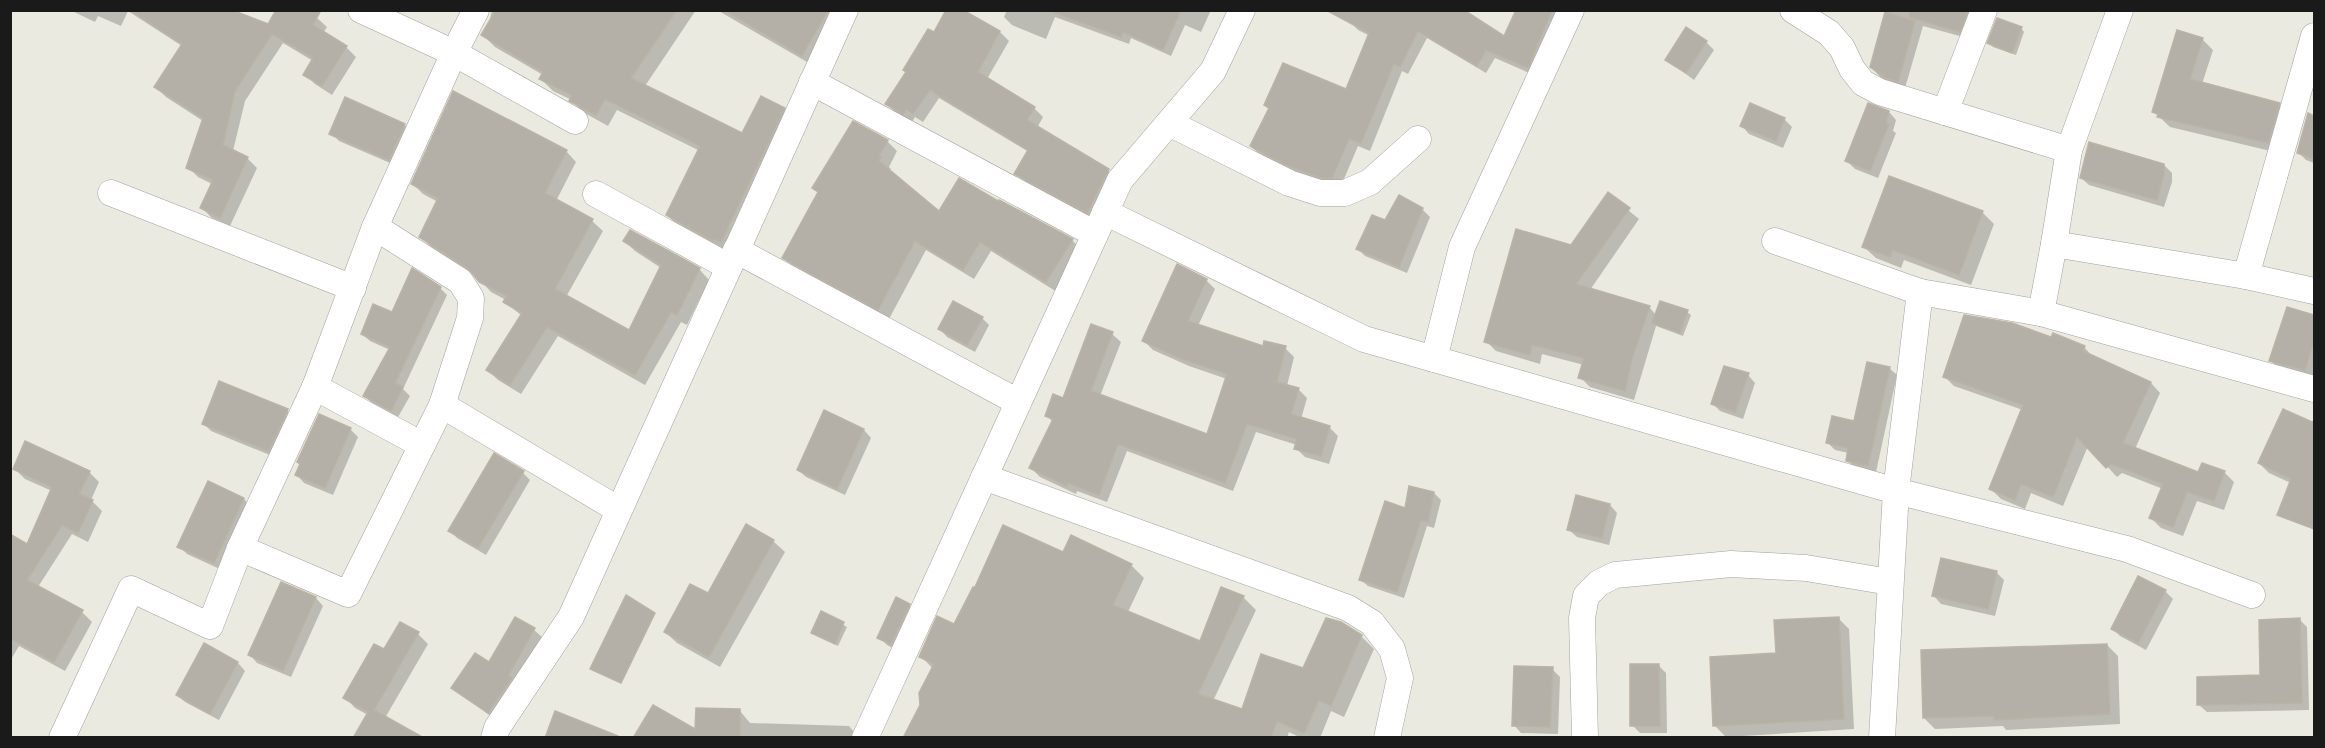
<svg xmlns="http://www.w3.org/2000/svg" width="2325" height="748" viewBox="0 0 2325 748" font-family="'Space Grotesk',sans-serif">
  <style>
    .shadow { fill: #0003 }
    .building { fill: #b4b0a7; stroke: #bbb3a4; stroke-width: 1.5 }
    .lines { fill: none; stroke-linecap: round; stroke-linejoin: round }
    .street-casing { stroke: #a1a1a1; stroke-width: 27 }
    .street { stroke: #fff; stroke-width: 26 }
  </style>
  <rect width="100%" height="100%" fill="#ebeae0"/>
  <g class="shadow">
    <polygon points="70,10 236,10 234,13 269,26 317,18 327,27 323,33 346,47 356,57 332,95 315,84 305,74 313,61 283,43 245,101 233,151 247,158 257,168 230,226 212,218 202,208 212,184 198,177 188,167 203,121 166,97 156,87 182,46 128,11 121,26 98,16 95,22"/>
    <polygon points="492,10 696,10 645,86 743,135 784,109 796,121 725,252 679,227 667,215 700,151 617,110 608,126 583,112 570,99 553,91 541,79 543,75 495,47 483,35 492,20 490,19"/>
    <polygon points="717,10 832,10 814,66"/>
    <polygon points="1007,10 1211,10 1201,32 1185,25 1171,56 1131,38 1129,44 1055,17 1046,39 1012,25 1004,17"/>
    <polygon points="1517,10 1564,10 1536,76 1495,58 1486,73 1427,38 1408,74 1402,71 1370,151 1358,146 1341,186 1296,173 1260,155 1251,146 1270,109 1266,105 1347,91 1370,36 1358,30 1350,22 1505,38"/>
    <polygon points="1887,10 1969,10 1976,17 1967,38 1923,26 1905,88 1882,79 1871,67"/>
    <polygon points="2021,28 2024,32 2016,55 1993,47 1989,43"/>
    <polygon points="1000,32 1009,41 987,79 1034,108 1043,117 1037,128 1108,171 1117,180 1097,221 1025,182 1016,173 1029,152 939,98 923,122 915,117 912,122 896,113 887,104 935,34"/>
    <polygon points="2202,39 2213,50 2202,84 2279,104 2289,115 2279,153 2170,127 2154,112"/>
    <polygon points="1706,42 1714,50 1694,80 1667,60"/>
    <polygon points="346,99 405,125 412,133 397,166 339,141 331,133"/>
    <polygon points="1889,112 1896,120 1893,131 1896,133 1878,178 1855,169 1847,161"/>
    <polygon points="2309,115 2314,117 2314,163 2306,160 2298,152"/>
    <polygon points="1784,119 1792,127 1783,148 1749,134 1742,126"/>
    <polygon points="887,141 897,151 889,167 891,169 889,171 940,213 999,203 1072,240 1082,251 1057,292 991,251 974,279 926,250 889,319 795,268 784,258 819,194 814,188"/>
    <polygon points="566,151 576,162 556,201 592,221 603,231 566,297 630,332 661,268 635,251 625,241 699,269 709,280 687,325 681,322 645,385 558,336 521,394 498,380 488,370 522,316 505,302 506,300 491,292 475,275 431,247 421,237 438,202 423,194 413,184"/>
    <polygon points="2164,165 2172,173 2172,182 2164,207 2089,185 2081,178"/>
    <polygon points="1890,178 1983,213 1994,224 1971,285 1904,260 1901,268 1876,258 1864,247"/>
    <polygon points="1608,194 1639,219 1590,290 1649,307 1656,315 1687,312 1691,315 1683,336 1656,326 1634,400 1590,387 1580,377 1584,365 1542,354 1540,364 1496,351 1486,341 1571,247"/>
    <polygon points="1400,197 1422,209 1430,217 1407,273 1365,256 1358,249 1385,222"/>
    <polygon points="1206,280 1215,289 1198,326 1264,348 1285,348 1294,357 1287,386 1299,390 1307,398 1301,419 1329,427 1338,436 1329,464 1305,457 1296,448 1297,445 1256,432 1233,491 1127,451 1107,502 1077,491 1076,494 1040,477 1031,468 1053,422 1047,416 1064,399 1112,334 1121,342 1100,396 1208,436 1227,379 1189,366 1153,350 1144,341"/>
    <polygon points="440,288 447,295 403,389 410,396 398,417 372,403 365,396 390,350 370,341 362,334 392,314"/>
    <polygon points="2288,309 2314,317 2314,372 2313,378 2279,368 2271,361"/>
    <polygon points="982,318 989,325 975,352 947,337 940,329"/>
    <polygon points="2052,339 2084,347 2094,358 2151,383 2160,393 2135,449 2199,474 2224,472 2234,482 2224,510 2197,501 2183,536 2161,528 2151,518 2163,489 2122,473 2117,477 2088,446 2063,506 2031,493 2025,509 2001,499 1991,489 2023,410 1954,386 1944,376"/>
    <polygon points="1889,368 1897,375 1876,472 1855,468 1847,460 1849,453 1835,450 1828,443 1855,422"/>
    <polygon points="1748,375 1755,383 1743,419 1720,411 1713,404"/>
    <polygon points="287,410 295,418 277,458 211,431 204,424"/>
    <polygon points="2284,411 2314,425 2314,516 2291,518 2291,483 2269,473 2259,463"/>
    <polygon points="825,412 864,430 871,438 845,495 806,477 798,470"/>
    <polygon points="350,429 358,437 333,495 304,483 297,475"/>
    <polygon points="15,469 89,472 99,482 91,500 102,511 88,542 72,534 38,587 82,612 92,622 65,671 19,646 10,661 10,543 27,546 52,491 25,479"/>
    <polygon points="523,473 530,480 486,555 457,538 450,530"/>
    <polygon points="209,483 244,499 251,507 222,570 187,554 179,546"/>
    <polygon points="1434,493 1441,500 1434,528 1427,526 1404,598 1368,586 1361,580 1406,510"/>
    <polygon points="1610,505 1617,513 1609,545 1577,537 1569,530"/>
    <polygon points="773,541 785,552 720,667 677,643 665,632"/>
    <polygon points="1063,554 1131,565 1144,578 1128,612 1201,643 1243,597 1256,610 1213,701 1243,711 1304,670 1341,623 1361,636 1374,649 1344,717 1331,711 1320,738 1301,738 1289,732 1287,738 905,738 921,705 933,669 921,656 955,626"/>
    <polygon points="1996,572 2004,580 1995,616 1941,604 1934,596"/>
    <polygon points="282,584 316,598 323,606 291,677 257,663 250,655"/>
    <polygon points="2165,591 2173,599 2146,650 2120,636 2112,628"/>
    <polygon points="909,605 917,613 899,651 887,645 879,637"/>
    <polygon points="822,613 847,627 838,646 813,632"/>
    <polygon points="1838,618 1849,629 1854,729 1726,737 1715,726 1777,655"/>
    <polygon points="516,619 534,630 542,637 496,720 453,688 489,665"/>
    <polygon points="2300,620 2307,627 2309,710 2207,712 2199,705 2262,676"/>
    <polygon points="400,624 418,634 428,644 385,718 368,715 355,708 345,697 384,651"/>
    <polygon points="205,645 238,663 245,671 219,720 185,702 177,695"/>
    <polygon points="2107,645 2118,656 2120,724 2006,730 2003,726 1935,729 1924,718"/>
    <polygon points="1658,665 1666,673 1667,733 1640,733 1632,725"/>
    <polygon points="1552,669 1560,677 1558,734 1521,733 1514,725"/>
    <polygon points="740,711 750,723 849,726 859,738 635,738 696,732"/>
  </g>
  <g class="building">
    <polygon points="130,10 232,10 268,24 276,10 321,10 313,25 347,46 322,86 303,75 313,58 272,34 235,91 223,145 248,157 220,218 200,208 213,180 186,168 203,118 154,87 182,44"/>
    <polygon points="496,10 677,10 631,78 742,133 761,96 785,108 721,242 714,239 713,241 666,215 700,146 605,99 596,115 569,101 572,95 539,79 543,72 481,35"/>
    <polygon points="724,10 828,10 802,56"/>
    <polygon points="946,10 963,10 1000,31 978,72 1035,107 1027,120 1109,169 1087,213 1014,174 1028,150 930,90 913,114 906,109 903,114 885,104 906,72 903,70 928,29 934,32"/>
    <polygon points="1055,10 1181,10 1163,50 1123,32 1121,37 1055,13"/>
    <polygon points="1326,10 1464,10 1504,36 1516,10 1552,10 1528,68 1486,50 1477,66 1418,31 1400,67 1394,64 1361,143 1349,139 1332,178 1322,178 1286,165 1250,146 1269,108 1264,105 1283,63 1346,89 1369,33"/>
    <polygon points="1910,10 1968,10 1960,32 1909,17"/>
    <polygon points="1885,12 1915,21 1898,82 1886,78 1870,67"/>
    <polygon points="1997,18 2022,27 2012,53 1987,43"/>
    <polygon points="1686,27 1707,41 1686,73 1665,60"/>
    <polygon points="2177,30 2203,38 2190,79 2280,103 2268,143 2157,117 2158,114 2152,112"/>
    <polygon points="453,91 567,150 545,193 593,219 555,289 629,330 661,265 623,241 630,230 700,268 677,315 671,312 635,375 547,327 510,385 486,370 522,313 503,302 507,296 479,282 468,268 419,237 438,198 411,184"/>
    <polygon points="345,97 405,124 389,160 329,134"/>
    <polygon points="1750,103 1785,118 1776,141 1740,126"/>
    <polygon points="1868,103 1889,111 1886,123 1889,124 1870,171 1845,161"/>
    <polygon points="2308,113 2314,116 2314,159 2297,153"/>
    <polygon points="853,121 888,140 879,156 881,157 879,161 939,211 959,178 998,201 999,200 1073,239 1046,282 980,242 963,270 915,241 878,310 782,258 818,192 812,188"/>
    <polygon points="2089,142 2164,164 2164,174 2157,200 2080,178"/>
    <polygon points="1889,176 1983,211 1959,275 1893,250 1890,257 1862,247"/>
    <polygon points="1608,192 1630,208 1576,284 1650,306 1632,359 1625,391 1578,378 1584,358 1532,345 1530,355 1484,342 1516,229 1571,245"/>
    <polygon points="1399,195 1423,208 1399,267 1356,249 1372,215 1385,220"/>
    <polygon points="1177,264 1207,279 1188,321 1263,346 1264,341 1286,346 1277,382 1299,388 1291,414 1330,426 1321,456 1294,449 1297,439 1247,424 1225,483 1118,444 1099,495 1068,483 1067,486 1029,468 1053,419 1045,416 1053,394 1063,398 1091,324 1113,332 1091,391 1207,434 1227,374 1179,358 1142,341"/>
    <polygon points="412,268 441,287 395,383 403,387 391,411 363,396 390,347 361,334 373,304 392,312"/>
    <polygon points="953,301 983,317 967,345 938,329"/>
    <polygon points="1660,301 1688,310 1680,333 1652,323"/>
    <polygon points="2287,307 2314,315 2314,341 2305,370 2269,361"/>
    <polygon points="1964,315 2012,323 2051,337 2053,333 2085,346 2083,351 2151,382 2123,443 2198,472 2202,463 2225,471 2214,501 2187,492 2173,527 2149,518 2163,484 2111,464 2106,468 2077,437 2053,497 2021,484 2015,500 1989,489 2023,405 1943,377"/>
    <polygon points="1867,362 1890,367 1868,466 1846,461 1848,448 1826,443 1832,416 1854,421"/>
    <polygon points="1724,366 1749,373 1735,412 1711,404"/>
    <polygon points="219,381 288,409 269,451 202,424"/>
    <polygon points="2283,409 2312,422 2314,421 2314,529 2277,515 2291,479 2258,463"/>
    <polygon points="824,410 864,429 837,489 797,470"/>
    <polygon points="319,414 351,428 325,488 295,475 300,464 297,462"/>
    <polygon points="25,441 90,471 79,494 93,500 78,533 62,525 27,580 83,610 54,662 10,638 10,534 27,544 52,487 13,469"/>
    <polygon points="494,453 524,471 478,548 448,531"/>
    <polygon points="208,481 244,498 214,563 177,547"/>
    <polygon points="1409,486 1434,492 1428,522 1421,520 1397,592 1359,580 1385,501 1405,508"/>
    <polygon points="1576,495 1610,504 1602,538 1567,530"/>
    <polygon points="746,524 774,540 709,657 664,632 690,584 708,593"/>
    <polygon points="1003,525 1063,552 1071,535 1132,564 1113,605 1200,641 1221,587 1244,596 1198,694 1242,709 1261,654 1303,668 1326,618 1341,622 1362,635 1331,706 1319,700 1304,733 1277,721 1271,738 903,738 920,705 919,693 934,664 919,657 937,616 954,624 973,587 975,587"/>
    <polygon points="1941,558 1997,571 1988,609 1932,596"/>
    <polygon points="2138,576 2166,590 2138,643 2111,629"/>
    <polygon points="281,582 316,597 283,671 248,655"/>
    <polygon points="626,595 655,613 621,683 590,669"/>
    <polygon points="896,597 910,604 891,644 877,638"/>
    <polygon points="821,611 844,622 835,644 811,633"/>
    <polygon points="515,617 535,628 508,676 512,678 488,713 451,688 475,653 489,662"/>
    <polygon points="1839,617 1844,719 1713,726 1710,657 1776,653 1774,620"/>
    <polygon points="2300,618 2302,703 2197,705 2197,677 2260,675 2259,620"/>
    <polygon points="400,622 419,632 374,710 424,738 353,738 368,712 343,698 374,644 384,649"/>
    <polygon points="204,643 238,662 210,714 176,695"/>
    <polygon points="2107,644 2110,714 1994,720 1994,716 1923,718 1921,650"/>
    <polygon points="1630,664 1659,664 1660,726 1630,726"/>
    <polygon points="1514,666 1553,667 1550,727 1512,726"/>
    <polygon points="653,705 695,729 696,708 740,709 740,738 633,738"/>
    <polygon points="555,711 618,736 618,738 545,738"/>
  </g>
  <g class="lines">
    <g class="street-casing">
      <g id="street">
        <polyline points="361,10 454,53 575,121"/>
        <polyline points="1793,10 1829,33 1842,48 1852,69 1863,83 1880,92 2069,150"/>
        <polyline points="812,82 1095,234"/>
        <polyline points="1945,112 1984,10"/>
        <polyline points="1169,123 1289,183 1320,193 1345,193 1370,182 1418,139"/>
        <polyline points="111,193 353,288"/>
        <polyline points="596,194 729,267"/>
        <polyline points="1105,212 1364,339 1896,491 1882,738"/>
        <polyline points="1775,241 1920,292"/>
        <polyline points="2054,244 2069,150 2120,10"/>
        <polyline points="736,250 1018,402"/>
        <polyline points="2246,276 2314,291"/>
        <polyline points="2041,313 2314,389"/>
        <polyline points="1434,359 1462,247 1571,10"/>
        <polyline points="315,387 422,445"/>
        <polyline points="442,405 619,510"/>
        <polyline points="984,477 1348,608 1372,623 1392,649 1400,678 1387,738"/>
        <polyline points="240,548 348,594 442,405 470,318 471,298 460,281 375,227"/>
        <polyline points="2252,595 2127,549 1896,491 1920,292 2041,313 2054,244 2246,276 2314,36"/>
        <polyline points="62,738 131,589 210,626 240,548 315,387 375,227 454,53 476,10"/>
        <polyline points="494,738 497,728 571,617 845,10"/>
        <polyline points="865,738 1120,180 1213,71 1242,10"/>
        <polyline points="1585,738 1582,618 1586,596 1599,583 1615,575 1731,564 1806,568 1890,582"/>
      </g>
    </g>
    <use href="#street" class="street"/>
  </g>
  <rect width="2325" height="748" fill="none" stroke="#1a1a1a" stroke-width="24"/>
</svg>
